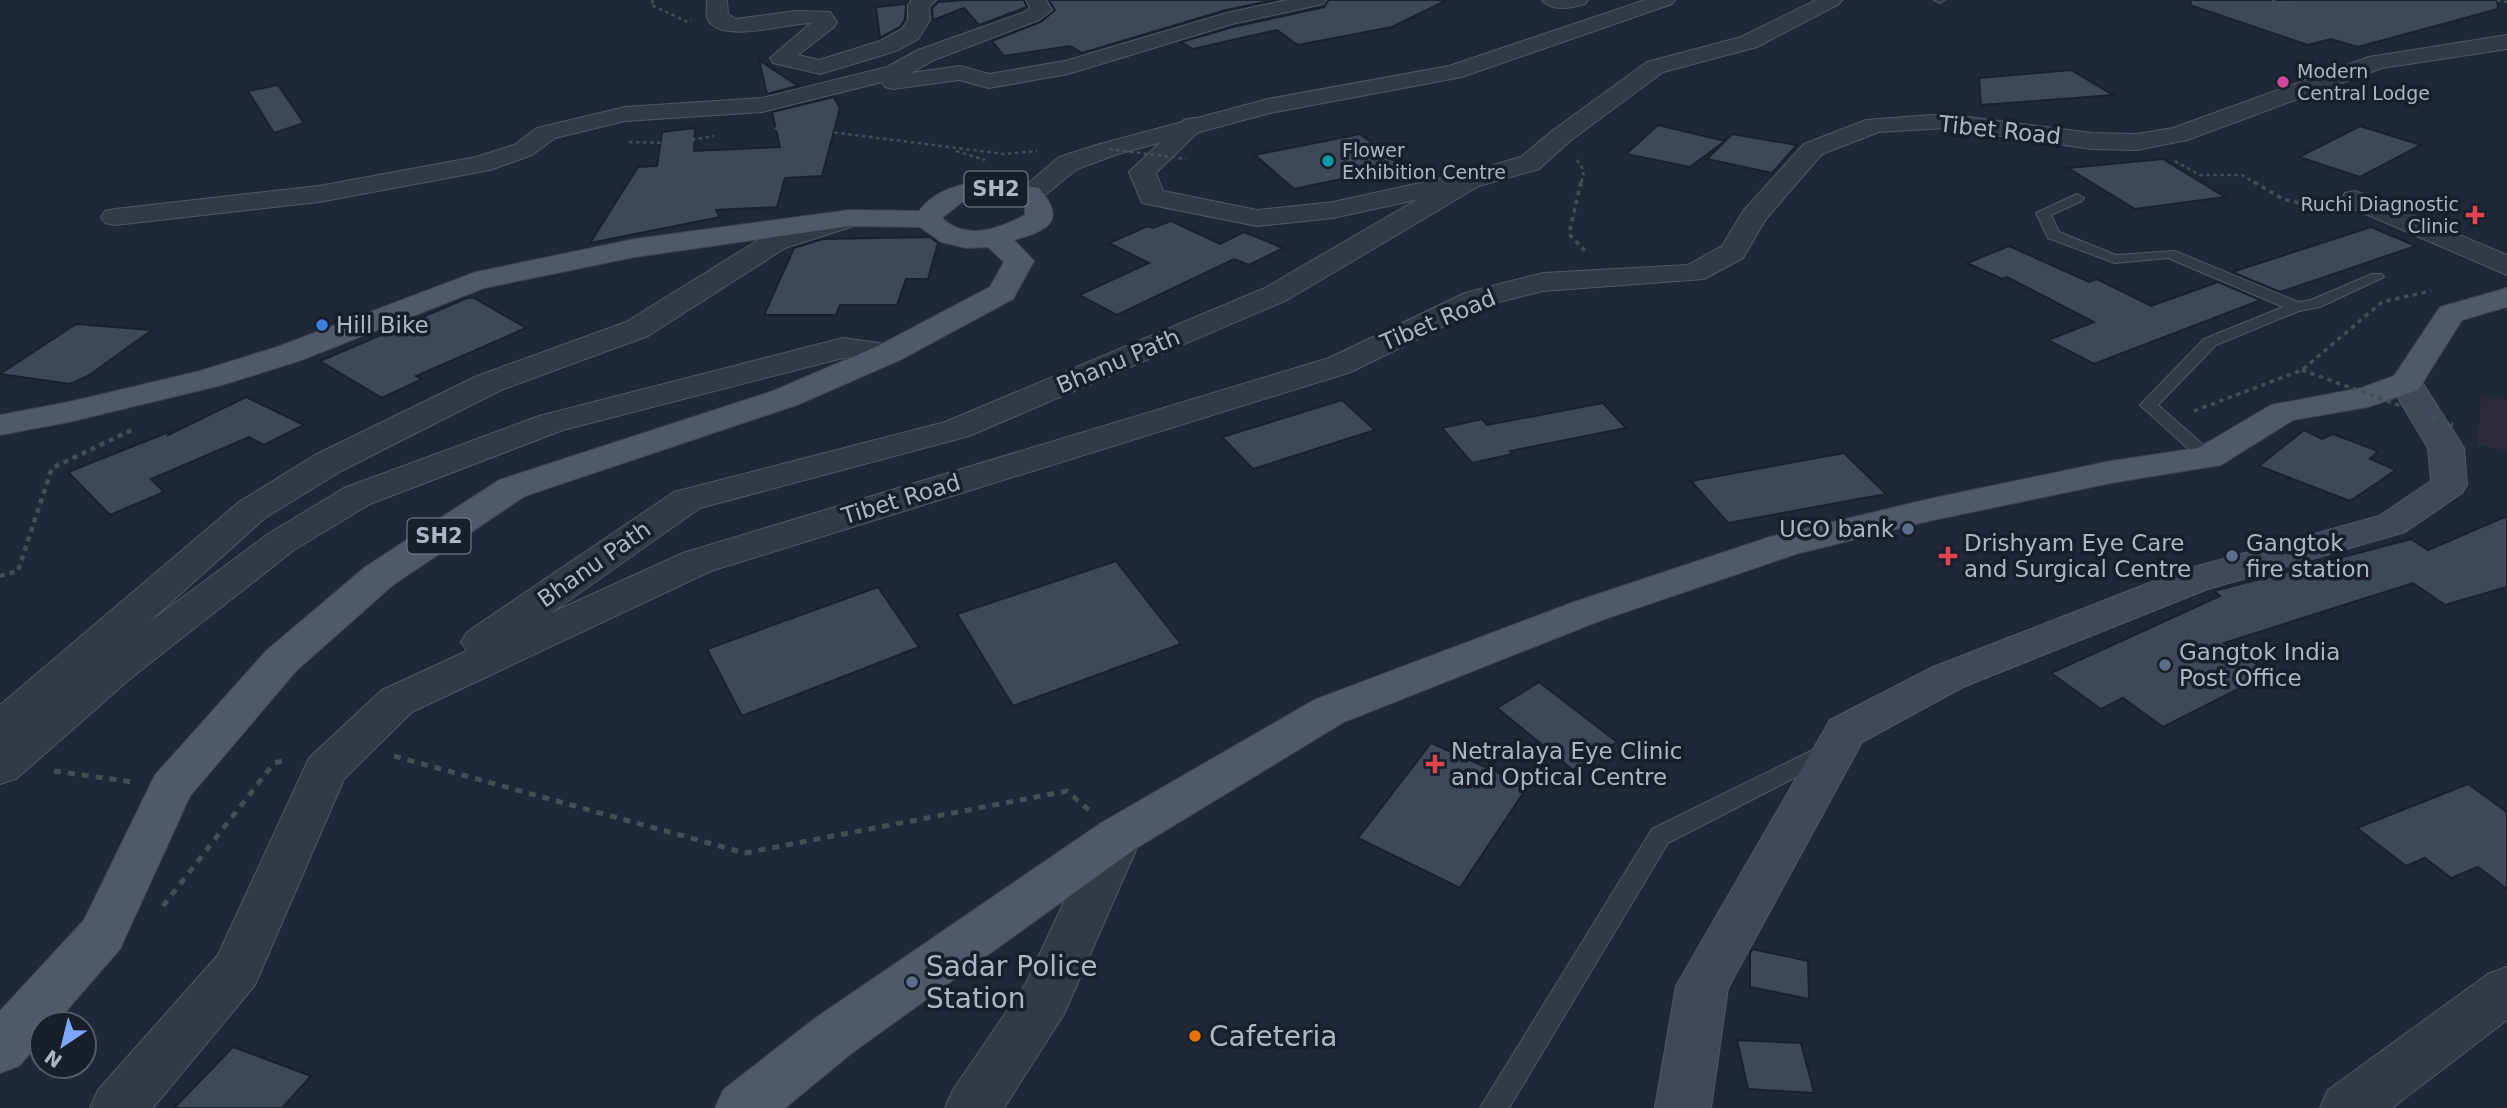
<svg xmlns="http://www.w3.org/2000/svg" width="2507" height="1108" viewBox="0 0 2507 1108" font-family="'DejaVu Sans',sans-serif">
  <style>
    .medical { fill: #2d2a38 }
    .building { fill: #3d4859; stroke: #1a212d; stroke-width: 2 }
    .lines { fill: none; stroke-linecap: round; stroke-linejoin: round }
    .service-casing { stroke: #505765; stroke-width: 2 }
    .minor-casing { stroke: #505765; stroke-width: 2 }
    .tertiary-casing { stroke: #505765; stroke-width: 2 }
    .secondary-casing { stroke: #505765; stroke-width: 2 }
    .primary-casing { stroke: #3c4350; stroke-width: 2 }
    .path-far3 { stroke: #3f5154; stroke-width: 2.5; stroke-dasharray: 3.5 3.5; stroke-linecap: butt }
    .path-far2 { stroke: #3f5154; stroke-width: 3.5; stroke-dasharray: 4.5 4.5; stroke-linecap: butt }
    .path-far1 { stroke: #3f5154; stroke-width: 4.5; stroke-dasharray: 5 5; stroke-linecap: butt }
    .path { stroke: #3f5154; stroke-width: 5; stroke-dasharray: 7 7; stroke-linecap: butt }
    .service { fill: #333a46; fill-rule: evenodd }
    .minor { fill: #333a46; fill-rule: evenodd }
    .tertiary { fill: #333a46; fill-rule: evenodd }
    .secondary { fill: #414959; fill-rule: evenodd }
    .primary { fill: #505967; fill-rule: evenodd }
    .path-bridge-far2 { stroke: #3f5154; stroke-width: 2.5; stroke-dasharray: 3.5 3.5; stroke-linecap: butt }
    .path-bridge-far1 { stroke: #3f5154; stroke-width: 3.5; stroke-dasharray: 4.5 4.5; stroke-linecap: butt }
    .path-bridge { stroke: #3f5154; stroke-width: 4.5; stroke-dasharray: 5 5; stroke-linecap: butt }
    .hotel-dot { fill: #d1479c; stroke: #181f2b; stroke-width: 2.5 }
    .culture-dot { fill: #0f9aa8; stroke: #181f2b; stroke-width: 2.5 }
    .health-dot { fill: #e0444e; stroke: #181f2b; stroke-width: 2.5 }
    .shop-dot { fill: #3f7fe0; stroke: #181f2b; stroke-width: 2.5 }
    .service-dot { fill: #5c6f8a; stroke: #181f2b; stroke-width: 2.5 }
    .food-dot { fill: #e8710a; stroke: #181f2b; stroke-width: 2.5 }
    .labels { text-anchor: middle; stroke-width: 7; stroke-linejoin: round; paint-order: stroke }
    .far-poi-label { font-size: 19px; fill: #adb4c4; stroke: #181f2b; text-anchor: start }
    .shield { fill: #181f2b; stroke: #808796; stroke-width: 2 }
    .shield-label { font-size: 21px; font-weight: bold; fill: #adb4c4 }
    .street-label { font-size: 23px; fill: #adb4c4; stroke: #181f2b }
    .poi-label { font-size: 23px; fill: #adb4c4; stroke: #181f2b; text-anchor: start }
    .near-poi-label { font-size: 28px; fill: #adb4c4; stroke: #181f2b; text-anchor: start }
  </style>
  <rect width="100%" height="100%" fill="#1f2836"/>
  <polygon class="medical" points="2481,395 2507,400 2507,451 2478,445"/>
  <g class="building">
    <polygon points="964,0 1024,0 1027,7 979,25 964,8 933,20 932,8 938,2"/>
    <polygon points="1049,0 1275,0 1226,10 1082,53 1070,46 1004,56 992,41 1041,22 1055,10"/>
    <polygon points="1329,0 1447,0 1392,27 1298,45 1277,30 1193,49 1181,42 1233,27 1324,7"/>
    <polygon points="2191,0 2497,0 2498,9 2358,47 2331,39 2308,45 2190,5"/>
    <polygon points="906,4 905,19 900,27 880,38 876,7"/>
    <polygon points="759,60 798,86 767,94"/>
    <polygon points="2071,70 2113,95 1981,105 1979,78"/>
    <polygon points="278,85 304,123 274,133 248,91"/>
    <polygon points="834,97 840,108 822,176 785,178 777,207 716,210 720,217 590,243 638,167 657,166 662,132 695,128 694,151 780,147 772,112"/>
    <polygon points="1658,125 1725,141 1690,167 1626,154"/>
    <polygon points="2360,126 2421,145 2360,177 2299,157"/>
    <polygon points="1360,134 1403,166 1294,189 1255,155"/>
    <polygon points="1732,134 1797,145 1772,173 1707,159"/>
    <polygon points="2163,159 2225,197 2135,209 2068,168"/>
    <polygon points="1171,221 1220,244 1244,232 1283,248 1249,265 1234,259 1117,315 1079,295 1149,263 1109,243 1148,226 1153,228"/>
    <polygon points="2371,227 2416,246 2280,292 2232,272"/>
    <polygon points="930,237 938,243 928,279 906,279 897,305 840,305 836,315 764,315 794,248 823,239"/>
    <polygon points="2009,246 2089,282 2097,279 2151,306 2218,282 2261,300 2094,364 2048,340 2094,322 2007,277 2002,279 1967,263"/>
    <polygon points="467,298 474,298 526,328 416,376 422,379 382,398 320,361"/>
    <polygon points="76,324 152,330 88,376 70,384 0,374"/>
    <polygon points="246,397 304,425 264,445 249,437 151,479 164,492 110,515 68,472 169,432 168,435"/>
    <polygon points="1342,400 1375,430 1253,469 1222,437"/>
    <polygon points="1603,403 1626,428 1510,451 1513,454 1472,463 1442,428 1482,419 1487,425"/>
    <polygon points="2304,430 2322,439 2333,434 2378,451 2370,459 2396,470 2350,501 2259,466"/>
    <polygon points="1844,453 1886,494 1728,523 1691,481"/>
    <polygon points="2507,516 2507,587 2445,605 2413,583 2224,643 2270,673 2163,727 2123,698 2101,709 2051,673 2220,596 2214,591 2411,539 2428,550"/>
    <polygon points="1116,561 1181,644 1013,706 957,614"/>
    <polygon points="878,587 919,647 742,716 707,649"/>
    <polygon points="1539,682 1617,742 1573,770 1497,708"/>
    <polygon points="1431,743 1528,786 1460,888 1358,838"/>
    <polygon points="2468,784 2507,812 2507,889 2478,867 2451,878 2425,858 2406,866 2357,828"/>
    <polygon points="1752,949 1808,961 1809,999 1750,987 1750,954"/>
    <polygon points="1737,1040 1801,1043 1814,1093 1748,1089"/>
    <polygon points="233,1047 311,1076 282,1108 174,1108"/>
  </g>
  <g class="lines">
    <g class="service-casing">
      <g id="service">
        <polygon points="1934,0 1945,0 1940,3"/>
        <polygon points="2077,194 2084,198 2082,201 2051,215 2059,232 2116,255 2175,251 2298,302 2311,300 2372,274 2382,274 2384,277 2320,307 2299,311 2216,345 2158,405 2217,457 2208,462 2202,461 2140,405 2204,339 2283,307 2168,258 2115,263 2048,238 2036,213"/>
        <polygon points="1827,743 1835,745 1838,751 1835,757 1668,843 1509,1108 1480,1108 1652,829"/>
      </g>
    </g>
    <g class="minor-casing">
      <g id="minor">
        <path d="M 707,0 L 727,0 L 728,14 L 736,19 L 796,11 L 830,12 L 837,22 L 834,27 L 798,55 L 819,60 L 880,41 L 902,29 L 908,20 L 908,5 L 912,0 L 936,0 L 929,7 L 930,20 L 918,39 L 896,51 L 820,74 L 773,63 L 770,58 L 811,23 C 789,23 716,46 707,17 C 706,12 707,5 707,0 Z"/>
        <polygon points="1026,0 1046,0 1052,10 1039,20 934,60 911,73 960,66 989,74 1065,61 1227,13 1287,0 1326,0 1323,4 1232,24 1068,74 989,88 959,80 893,89 885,87 882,82 762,112 625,121 555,138 532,155 490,170 319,202 115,225 105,223 101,217 105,211 115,209 319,186 476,157 514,145 537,128 625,107 762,98 887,67 918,50 1025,12 1030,8"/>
        <path d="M 1542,0 L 1588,0 L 1585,4 C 1571,8 1552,12 1542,0 Z"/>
        <polygon points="1193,118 1202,120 1205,125 1156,173 1163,191 1257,210 1333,202 1470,172 1479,174 1483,180 1479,186 1333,218 1257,226 1142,203 1129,172 1184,120"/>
        <polygon points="2355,191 2507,255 2507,275 2345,205 2341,199 2345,193"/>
        <polygon points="850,210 860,212 864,218 860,224 785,248 648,336 501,390 341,471 265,518 148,623 268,534 344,488 539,416 843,338 900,346 905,353 900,360 889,363 843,358 563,430 370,504 294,550 131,678 16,779 0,784 0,705 239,502 315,455 477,376 626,322 765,236"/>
        <polygon points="397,686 412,690 419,701 412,712 344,779 255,985 153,1108 90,1108 98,1090 218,955 309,758 382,690"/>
        <polygon points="1118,818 1135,823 1142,836 1064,1014 1004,1108 945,1108 953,1090 1026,983 1101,823"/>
        <polygon points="2507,967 2507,1020 2392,1108 2320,1108 2328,1090 2488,974"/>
      </g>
    </g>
    <g class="tertiary-casing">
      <g id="tertiary">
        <polygon points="1645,0 1675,0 1672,4 1462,77 1270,113 1118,154 1077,169 1039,200 1029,202 1019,200 1016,194 1059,157 1100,144 1268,99 1449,66"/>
        <polygon points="1816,0 1842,0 1839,4 1757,47 1663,72 1570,141 1539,169 1479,186 1287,300 969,436 700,508 551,613 683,553 1329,358 1465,293 1543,273 1688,265 1722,246 1744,210 1804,144 1866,120 1945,114 2092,133 2137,134 2173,128 2369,57 2507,35 2507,49 2382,68 2187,140 2137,150 2092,149 1945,128 1879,132 1822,154 1766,219 1743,258 1704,279 1543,291 1487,305 1351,372 711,571 412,712 397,716 382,712 375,701 382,690 467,651 461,642 467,632 674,492 945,422 1265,288 1461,174 1521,157 1552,131 1647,62 1741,37"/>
      </g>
    </g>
    <g class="secondary-casing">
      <polygon id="secondary" points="2406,373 2418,376 2464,448 2467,485 2462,493 2405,532 2208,589 1963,687 1862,742 1728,988 1711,1108 1655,1108 1676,986 1830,720 1933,667 2180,571 2379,516 2431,481 2428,448 2389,383 2394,376"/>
    </g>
    <g class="primary-casing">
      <g id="primary">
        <path d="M 987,180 L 1039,188 C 1067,221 1049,230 1014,240 L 1034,261 L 1013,299 L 900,360 L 797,405 L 525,496 L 393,585 L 296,671 L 190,796 L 120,949 L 55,1024 L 42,1024 L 42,1040 L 19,1066 L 0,1073 L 0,1011 L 84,920 L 155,775 L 266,651 L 365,567 L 499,480 L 773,391 L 878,346 L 990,287 L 1004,262 L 988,247 L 966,248 L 941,242 L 920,227 L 850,226 L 635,257 L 484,288 L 299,361 L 222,385 L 69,422 L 0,435 L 0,415 L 69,402 L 200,371 L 277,347 L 476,272 L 635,239 L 850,210 L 919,211 C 935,189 962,184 987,180 ZM 987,196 L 1020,201 L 1025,207 L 1025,215 C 999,229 966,241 942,218 L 962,202 Z"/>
        <polygon points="2507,288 2507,307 2462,320 2418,390 2368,407 2293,420 2221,465 2111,483 1929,521 1796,554 1602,620 1344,722 1135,849 852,1053 785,1108 715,1108 723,1090 814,1019 1101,823 1314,700 1574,602 1770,537 1929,499 2111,461 2198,448 2271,405 2361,388 2394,376 2440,307"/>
      </g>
    </g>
    <g class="path-far3">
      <polyline points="653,0 651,5 688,22 691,20"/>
      <polyline points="2272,0 2378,35"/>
      <polyline points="2497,0 2507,2"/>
      <polyline points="775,128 794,139 831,132 1004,154 1037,151"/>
      <polyline points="629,142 672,143 714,136"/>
      <polyline points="956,151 985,160"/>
      <polyline points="1577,160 1584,171 1581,184"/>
      <polyline points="2175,161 2200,175 2242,175 2257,184"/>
    </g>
    <g class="path-far2">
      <polyline points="1581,182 1569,234 1587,253"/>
      <polyline points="2254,182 2283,199 2327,210"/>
      <polyline points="2194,411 2302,370 2382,302 2431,291"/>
    </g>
    <polyline class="path-far1" points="0,576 18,571 52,468 136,428"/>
    <g class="path">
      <polyline points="394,756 745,853 1067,791 1090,811"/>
      <polyline points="54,771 132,782"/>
      <polyline points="163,906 274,763 287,760"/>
    </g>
    <use href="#service" class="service"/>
    <use href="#minor" class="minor"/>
    <use href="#tertiary" class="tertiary"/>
    <use href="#secondary" class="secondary"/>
    <use href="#primary" class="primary"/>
    <polyline class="path-bridge-far2" points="1109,149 1186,159"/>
    <polyline class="path-bridge-far1" points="2302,370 2437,419"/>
    <polyline class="path-bridge" points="2432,417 2453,425"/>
  </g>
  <circle class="hotel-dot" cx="2283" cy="82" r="7"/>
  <circle class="culture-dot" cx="1328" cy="161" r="7"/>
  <g class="health-dot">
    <path d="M2471.5 204.5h7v7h7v7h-7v7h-7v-7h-7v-7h7z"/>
    <path d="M1944.5 545.5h7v7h7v7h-7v7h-7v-7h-7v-7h7z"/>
    <path d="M1431.5 753.5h7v7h7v7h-7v7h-7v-7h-7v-7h7z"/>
  </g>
  <circle class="shop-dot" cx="322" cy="325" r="7"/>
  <g class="service-dot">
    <circle cx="1908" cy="529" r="7"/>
    <circle cx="2232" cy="556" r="7"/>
    <circle cx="2165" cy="665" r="7"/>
    <circle cx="912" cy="982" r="7"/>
  </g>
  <circle class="food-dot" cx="1195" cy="1036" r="7"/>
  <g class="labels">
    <g class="far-poi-label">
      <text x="2297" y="78">Modern<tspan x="2297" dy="22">Central Lodge</tspan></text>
      <text x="1342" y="157">Flower<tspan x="1342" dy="22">Exhibition Centre</tspan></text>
      <text x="2459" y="211" text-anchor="end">Ruchi Diagnostic<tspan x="2459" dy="22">Clinic</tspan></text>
    </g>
    <g class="shield">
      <rect x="964.5" y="171.5" width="63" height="35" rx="5"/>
      <rect x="407.5" y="518.5" width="63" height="35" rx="5"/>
    </g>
    <g class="shield-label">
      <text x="996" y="196">SH2</text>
      <text x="439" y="543">SH2</text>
    </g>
    <g class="street-label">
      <text transform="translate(2000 130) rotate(6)" y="8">Tibet Road</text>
      <text transform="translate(1438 320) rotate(-23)" y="8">Tibet Road</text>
      <text transform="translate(1118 361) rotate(-23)" y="8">Bhanu Path</text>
      <text transform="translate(901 499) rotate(-17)" y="8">Tibet Road</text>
      <text transform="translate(594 564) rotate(-35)" y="8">Bhanu Path</text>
    </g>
    <g class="poi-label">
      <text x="336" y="333">Hill Bike</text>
      <text x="1894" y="537" text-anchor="end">UCO bank</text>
      <text x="1964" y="551">Drishyam Eye Care<tspan x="1964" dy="26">and Surgical Centre</tspan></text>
      <text x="2246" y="551">Gangtok<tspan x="2246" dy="26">fire station</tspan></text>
      <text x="2179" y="660">Gangtok India<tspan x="2179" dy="26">Post Office</tspan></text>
      <text x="1451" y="759">Netralaya Eye Clinic<tspan x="1451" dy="26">and Optical Centre</tspan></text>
    </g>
    <g class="near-poi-label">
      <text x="926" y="976">Sadar Police<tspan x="926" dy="32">Station</tspan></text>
      <text x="1209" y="1046">Cafeteria</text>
    </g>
  </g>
  <g transform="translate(63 1045) rotate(215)"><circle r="33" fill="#181f2b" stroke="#545b68" stroke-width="2"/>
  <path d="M0-5L12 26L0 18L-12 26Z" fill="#7ea7f7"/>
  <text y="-10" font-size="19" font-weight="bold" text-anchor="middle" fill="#adb4c4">N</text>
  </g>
</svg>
